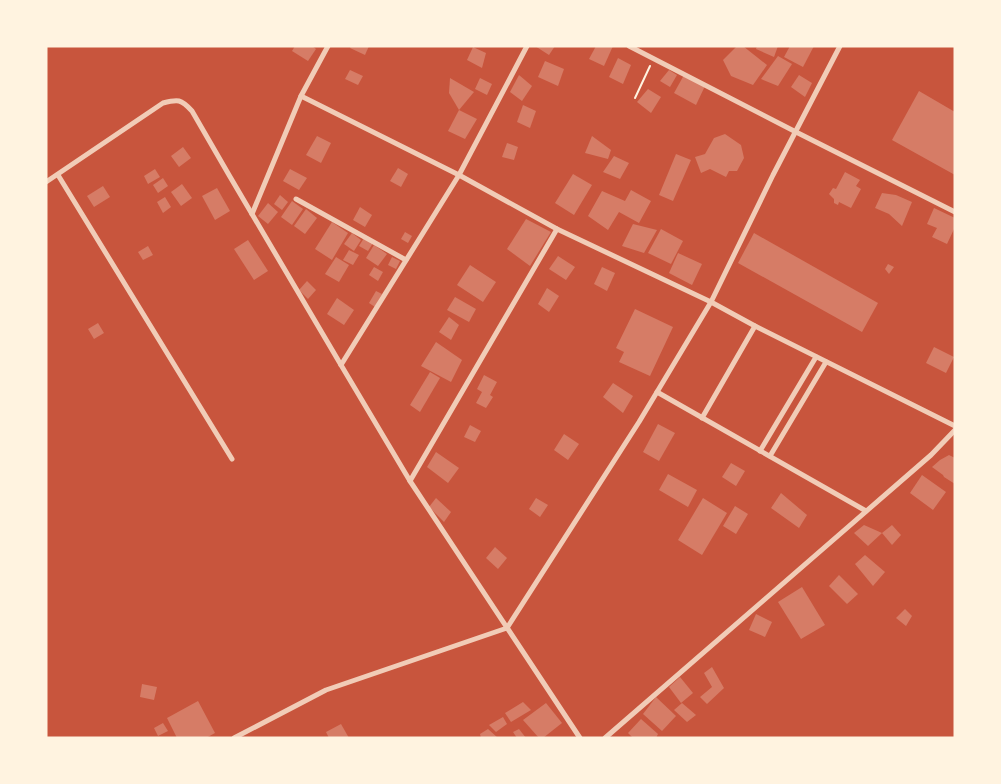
<svg xmlns="http://www.w3.org/2000/svg" width="1001" height="784" viewBox="0 0 1001 784" font-family="'PT Sans',sans-serif">
  <style>
    .building { fill: #d67c66 }
    .lines { fill: none; stroke-linecap: round; stroke-linejoin: round }
    .path { stroke: #fff3e0; stroke-width: 2 }
    .minor { stroke: #f1ccb7; stroke-width: 5 }
  </style>
  <rect width="100%" height="100%" fill="#c8553d"/>
  <g class="building">
    <polygon points="295,46 312,46 316,49 308,61 292,51"/>
    <polygon points="351,46 369,46 365,55 350,48"/>
    <polygon points="535,46 555,46 549,55"/>
    <polygon points="596,46 613,46 604,66 589,59"/>
    <polygon points="737,46 743,46 767,65 753,85 731,76 723,60"/>
    <polygon points="757,46 778,46 774,57 756,49"/>
    <polygon points="790,46 814,46 803,67 784,57"/>
    <polygon points="473,47 486,53 482,68 467,60"/>
    <polygon points="778,56 792,64 778,86 761,79"/>
    <polygon points="618,58 631,65 623,84 609,77"/>
    <polygon points="545,61 564,69 558,86 538,77"/>
    <polygon points="350,70 363,76 358,85 345,79"/>
    <polygon points="669,70 677,75 670,87 660,81"/>
    <polygon points="519,75 532,86 522,101 510,92"/>
    <polygon points="684,75 705,86 696,105 674,93"/>
    <polygon points="799,75 812,83 805,97 791,87"/>
    <polygon points="450,78 474,92 459,110 449,93"/>
    <polygon points="480,78 492,84 487,95 475,89"/>
    <polygon points="648,89 661,97 651,113 637,102"/>
    <polygon points="919,91 955,112 955,175 892,140"/>
    <polygon points="523,105 536,111 530,128 517,122"/>
    <polygon points="459,110 477,119 465,139 448,131"/>
    <polygon points="725,134 741,145 744,158 737,171 729,171 726,177 710,169 701,173 695,157 705,154 714,138"/>
    <polygon points="317,136 331,143 321,163 306,155"/>
    <polygon points="592,136 611,150 608,159 585,153"/>
    <polygon points="507,143 518,147 514,160 502,157"/>
    <polygon points="183,147 191,158 179,167 171,156"/>
    <polygon points="676,154 691,160 673,201 659,195"/>
    <polygon points="614,156 629,163 620,179 603,172"/>
    <polygon points="398,168 408,174 401,187 390,181"/>
    <polygon points="155,169 160,177 148,184 144,176"/>
    <polygon points="290,169 307,178 299,190 283,181"/>
    <polygon points="845,172 860,180 856,186 861,189 851,208 839,202 838,205 834,203 834,199 829,194 833,188 836,189"/>
    <polygon points="573,174 592,185 574,215 555,203"/>
    <polygon points="163,178 168,186 158,193 153,185"/>
    <polygon points="182,184 192,198 181,206 171,192"/>
    <polygon points="103,186 110,197 94,207 87,196"/>
    <polygon points="217,188 230,211 215,220 202,196"/>
    <polygon points="631,190 651,201 639,223 619,212 608,230 588,216 602,191 625,201"/>
    <polygon points="882,193 896,195 912,202 902,226 889,214 875,208"/>
    <polygon points="280,195 288,202 282,210 274,204"/>
    <polygon points="165,197 171,207 163,213 157,202"/>
    <polygon points="292,201 303,209 292,225 281,217"/>
    <polygon points="268,203 278,212 268,224 258,216"/>
    <polygon points="360,207 372,215 365,227 353,220"/>
    <polygon points="934,208 955,218 955,227 947,244 932,237 937,228 927,224"/>
    <polygon points="306,209 317,218 305,234 294,226"/>
    <polygon points="526,219 551,232 530,266 507,249"/>
    <polygon points="332,222 348,233 332,260 315,249"/>
    <polygon points="633,224 657,230 644,253 622,246"/>
    <polygon points="661,229 683,241 671,264 648,253"/>
    <polygon points="405,232 412,236 408,243 401,239"/>
    <polygon points="352,233 361,240 354,251 344,244"/>
    <polygon points="754,233 878,303 862,332 738,263"/>
    <polygon points="364,238 373,243 368,251 359,246"/>
    <polygon points="248,240 268,271 254,280 234,249"/>
    <polygon points="374,245 387,254 378,266 366,258"/>
    <polygon points="148,246 153,255 143,260 138,252"/>
    <polygon points="349,250 359,255 353,265 343,260"/>
    <polygon points="678,253 702,264 692,285 669,273"/>
    <polygon points="558,256 575,267 566,280 549,269"/>
    <polygon points="336,257 349,265 339,282 325,274"/>
    <polygon points="392,257 400,261 396,269 388,265"/>
    <polygon points="888,264 894,267 889,274 885,269"/>
    <polygon points="470,265 496,282 483,302 457,285"/>
    <polygon points="374,267 383,272 378,281 369,275"/>
    <polygon points="602,267 615,273 607,291 594,284"/>
    <polygon points="307,281 316,290 308,299 299,290"/>
    <polygon points="547,288 559,296 549,312 538,304"/>
    <polygon points="376,291 382,294 375,307 369,303"/>
    <polygon points="455,297 476,309 469,322 447,310"/>
    <polygon points="337,298 354,310 344,325 327,314"/>
    <polygon points="635,309 673,327 650,376 619,362 624,352 616,348"/>
    <polygon points="449,317 459,325 451,340 439,332"/>
    <polygon points="98,323 104,333 94,339 88,329"/>
    <polygon points="436,342 462,360 451,382 421,366"/>
    <polygon points="934,347 954,357 946,373 926,363"/>
    <polygon points="430,372 440,378 420,412 410,405"/>
    <polygon points="484,375 497,382 490,395 493,397 486,408 476,403 482,392 477,389"/>
    <polygon points="613,383 633,396 623,413 603,397"/>
    <polygon points="658,424 675,433 659,461 643,452"/>
    <polygon points="470,425 481,431 475,442 464,437"/>
    <polygon points="564,434 579,444 568,460 554,450"/>
    <polygon points="436,452 459,468 448,483 427,467"/>
    <polygon points="949,455 955,458 955,484 944,477 943,475 932,467 940,460"/>
    <polygon points="731,463 745,471 736,486 722,477"/>
    <polygon points="668,474 697,490 688,507 659,490"/>
    <polygon points="922,475 946,492 933,510 910,493"/>
    <polygon points="781,493 807,515 799,528 771,508"/>
    <polygon points="436,498 451,512 444,522 429,507"/>
    <polygon points="536,498 548,505 540,517 529,509"/>
    <polygon points="703,498 727,513 702,555 678,540"/>
    <polygon points="735,506 748,514 736,534 723,526"/>
    <polygon points="864,525 882,533 868,546 854,533"/>
    <polygon points="892,525 901,535 892,545 882,533"/>
    <polygon points="495,547 507,558 498,569 486,558"/>
    <polygon points="865,555 885,572 873,586 855,564"/>
    <polygon points="839,575 858,594 847,604 829,586"/>
    <polygon points="802,587 825,625 801,639 778,602"/>
    <polygon points="905,609 912,616 906,626 896,618"/>
    <polygon points="756,614 772,622 765,637 749,630"/>
    <polygon points="712,667 724,688 707,704 700,697 712,687 704,673"/>
    <polygon points="680,677 693,693 681,703 669,687"/>
    <polygon points="142,684 157,687 154,700 140,697"/>
    <polygon points="656,697 676,716 662,731 643,714"/>
    <polygon points="198,701 215,733 206,738 177,738 167,718"/>
    <polygon points="523,702 531,710 511,722 505,713"/>
    <polygon points="546,703 562,723 543,738 539,738 523,720"/>
    <polygon points="682,703 696,715 687,722 674,710"/>
    <polygon points="503,717 507,724 496,732 489,725"/>
    <polygon points="641,719 658,734 656,738 633,738 628,733"/>
    <polygon points="163,723 168,731 158,736 154,728"/>
    <polygon points="341,724 349,738 329,738 326,732"/>
    <polygon points="488,729 498,738 481,738 480,734"/>
    <polygon points="519,729 526,738 517,738 513,732"/>
  </g>
  <g class="lines">
    <polyline class="path" points="635,98 650,66"/>
    <g class="minor">
      <polyline points="629,46 796,132 955,212"/>
      <polyline points="301,96 459,175 557,229 711,302 755,326 955,426"/>
      <polyline points="58,175 232,459"/>
      <path d="M 46,182 L 163,103 C 178,99 181,99 192,111 L 229,175 L 341,365 L 410,481 L 580,738"/>
      <polyline points="296,199 406,260"/>
      <polyline points="252,214 301,96 328,46"/>
      <polyline points="341,365 459,175 527,46"/>
      <polyline points="657,392 866,511"/>
      <polyline points="702,418 755,326"/>
      <polyline points="760,451 816,357"/>
      <polyline points="770,456 826,362"/>
      <polyline points="410,481 557,229"/>
      <polyline points="234,738 326,690 507,628 639,422 711,302 773,175 840,46"/>
      <polyline points="605,738 931,455 955,430"/>
    </g>
  </g>
  <rect width="1001" height="784" fill="none" stroke="#fff3e0" stroke-width="95"/>
</svg>
